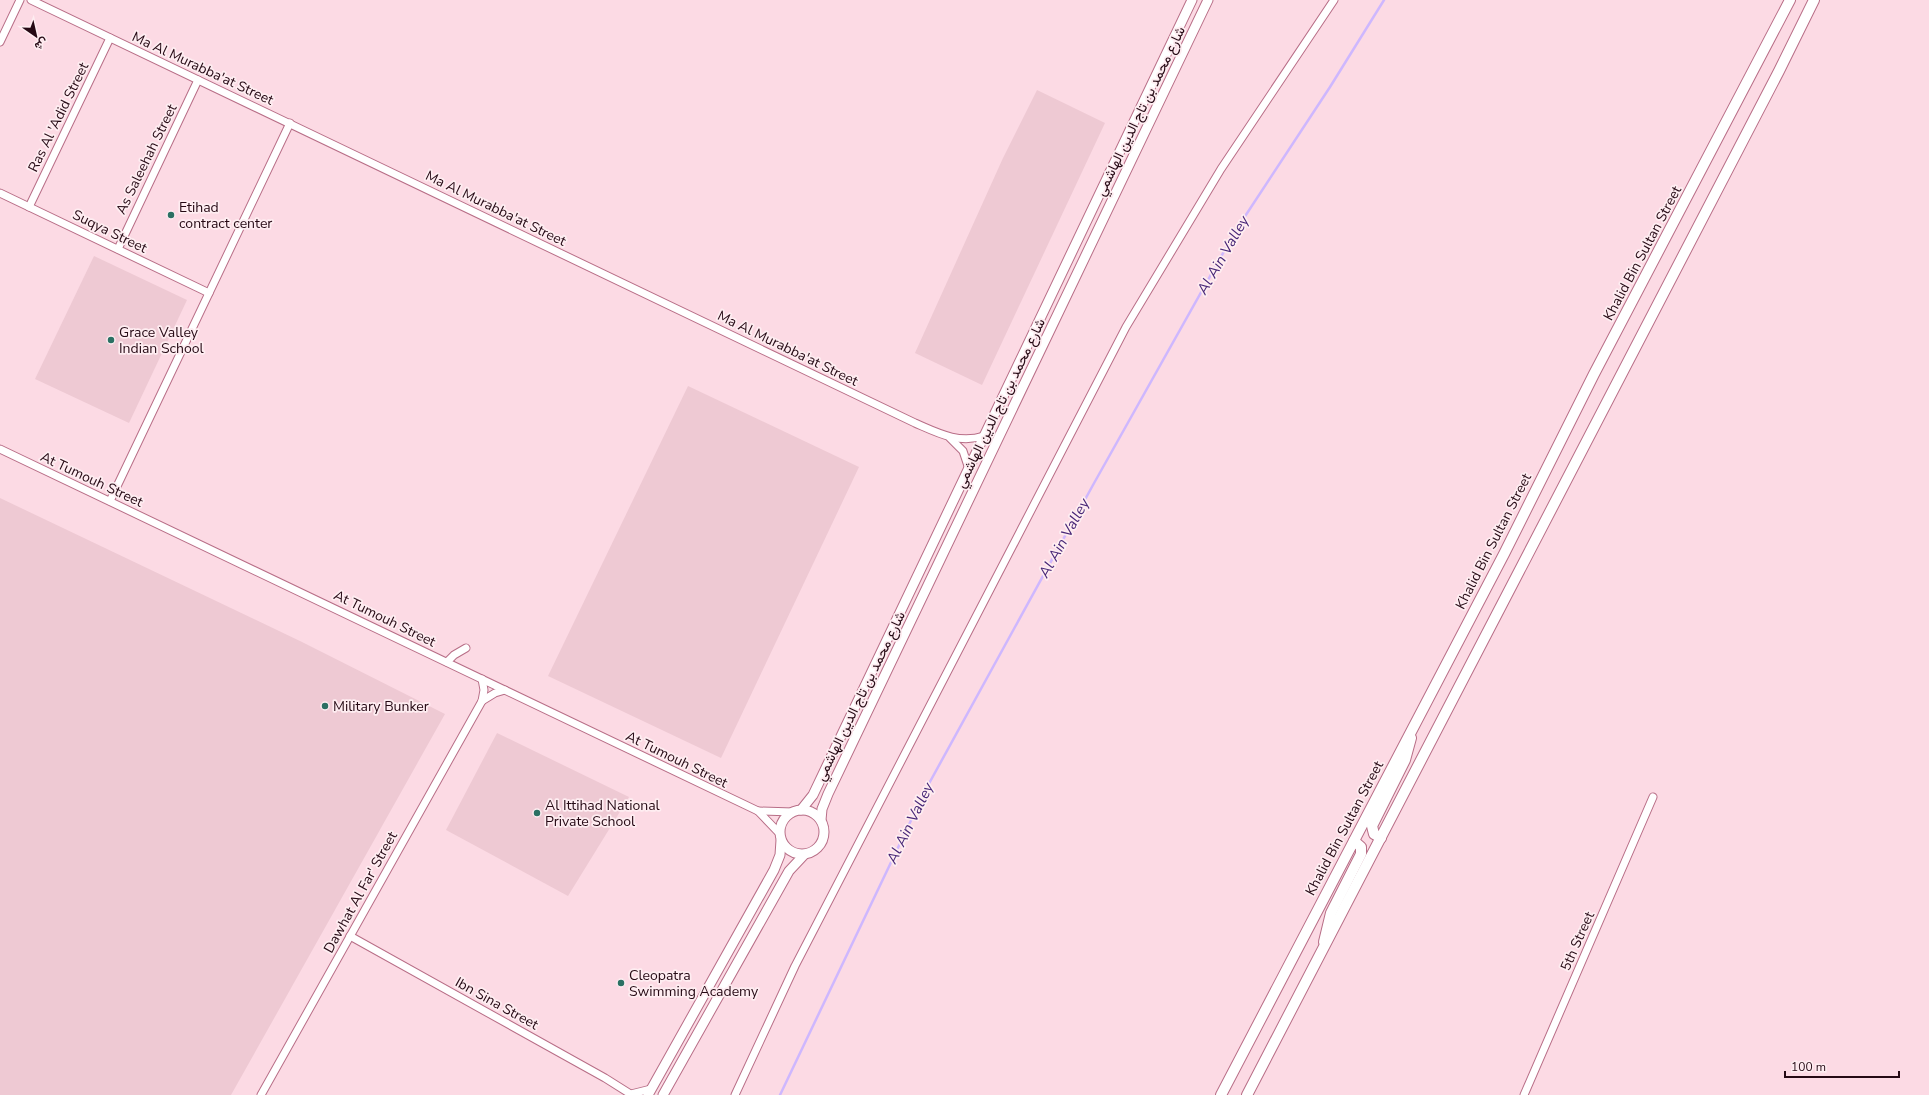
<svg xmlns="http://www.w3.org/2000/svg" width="1929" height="1095" viewBox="0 0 1929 1095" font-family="'Nunito Sans',Vazirmatn,sans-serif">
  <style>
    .built { fill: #eec9d3 }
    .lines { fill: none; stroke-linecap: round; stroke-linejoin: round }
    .stream { stroke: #ceb7fe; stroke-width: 2.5 }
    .street-casing { stroke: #b86e87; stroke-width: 9 }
    .secondary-casing { stroke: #b86e87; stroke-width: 11 }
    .primary-casing { stroke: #b86e87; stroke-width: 12 }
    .street { stroke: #fff; stroke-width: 7 }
    .secondary { stroke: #fff; stroke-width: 9 }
    .primary { stroke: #fff; stroke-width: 10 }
    .poi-dot { fill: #2b7063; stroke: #feedf1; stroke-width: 1.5 }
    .labels { text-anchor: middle; stroke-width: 3.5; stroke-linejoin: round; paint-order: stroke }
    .street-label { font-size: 14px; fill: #250914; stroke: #feedf1 }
    .poi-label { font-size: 14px; fill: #250914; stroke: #feedf1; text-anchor: start }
    .water-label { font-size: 15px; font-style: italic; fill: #482777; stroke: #feedf1 }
  </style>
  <rect width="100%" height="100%" fill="#fcdae4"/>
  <g class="built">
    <polygon points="1037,90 1105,123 982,385 915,353 1003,158"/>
    <polygon points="94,256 187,300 129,423 35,379"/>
    <polygon points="688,386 859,467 721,758 548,676"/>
    <polygon points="0,498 302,642 445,714 231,1095 0,1095"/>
    <polygon points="497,733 629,797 568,896 446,830"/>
  </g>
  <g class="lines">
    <polyline class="stream" points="780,1095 926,789 1093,485 1236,230 1330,87 1384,0"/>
    <g class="street-casing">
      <g id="street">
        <path d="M 31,0 L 915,423 C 938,433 958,444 984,436"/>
        <polyline points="0,42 20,0"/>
        <polyline points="0,193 209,293"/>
        <polyline points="29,207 110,38"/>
        <polyline points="118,249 198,80"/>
        <polyline points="950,438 963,451 969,469"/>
        <polyline points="0,449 758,811 780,834"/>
        <polyline points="110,501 290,123"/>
        <polyline points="447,662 454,655 466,648"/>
        <polyline points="482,701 495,693 505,690"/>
        <polyline points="758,811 793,812"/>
        <polyline points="350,936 605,1078 632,1095"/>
        <polyline points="631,1094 651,1089"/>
        <polyline points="261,1095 482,701 484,690 482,679"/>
        <polyline points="735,1095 795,966 1126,327 1221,169 1334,0"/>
        <polyline points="1524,1095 1653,797"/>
      </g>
    </g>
    <g class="secondary-casing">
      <g id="secondary">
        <circle cx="802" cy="832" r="22"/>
        <polyline points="801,810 813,795 1192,0"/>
        <polyline points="821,820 822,809 828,794 1208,0"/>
        <polyline points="648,1095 774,870 780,855 781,840"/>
        <polyline points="663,1095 789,871 804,855"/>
      </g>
    </g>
    <g class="primary-casing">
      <g id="primary">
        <polyline points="1381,838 1374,834 1372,826 1405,760 1411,738"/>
        <polyline points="1324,942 1331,913 1361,854 1361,847 1354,841"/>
        <polyline points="1221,1095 1504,554 1594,374 1790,0"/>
        <polyline points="1247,1095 1779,71 1814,0"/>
      </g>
    </g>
    <use href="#street" class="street"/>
    <use href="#secondary" class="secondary"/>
    <use href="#primary" class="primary"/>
  </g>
  <g class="poi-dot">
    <circle cx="171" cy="215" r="4"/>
    <circle cx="111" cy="340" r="4"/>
    <circle cx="325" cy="706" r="4"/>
    <circle cx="537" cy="813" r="4"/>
    <circle cx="621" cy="983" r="4"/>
  </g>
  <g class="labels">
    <g class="street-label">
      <text transform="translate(203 68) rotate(25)" y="5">Ma Al Murabba'at Street</text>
      <text transform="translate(1140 111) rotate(-64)" y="5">شارع محمد بن تاج الدين الهاشمي</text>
      <text transform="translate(58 117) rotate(-64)" y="5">Ras Al 'Adid Street</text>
      <text transform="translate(146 159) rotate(-64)" y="5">As Saleehah Street</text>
      <text transform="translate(496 208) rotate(26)" y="5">Ma Al Murabba'at Street</text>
      <text transform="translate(110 231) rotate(26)" y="5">Suqya Street</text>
      <text transform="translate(1642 253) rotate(-62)" y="5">Khalid Bin Sultan Street</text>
      <text transform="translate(788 348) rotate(26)" y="5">Ma Al Murabba'at Street</text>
      <text transform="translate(1000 403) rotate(-64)" y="5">شارع محمد بن تاج الدين الهاشمي</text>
      <text transform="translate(92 479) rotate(25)" y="5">At Tumouh Street</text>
      <text transform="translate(1493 541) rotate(-63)" y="5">Khalid Bin Sultan Street</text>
      <text transform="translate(385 618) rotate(26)" y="5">At Tumouh Street</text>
      <text transform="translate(860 696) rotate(-64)" y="5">شارع محمد بن تاج الدين الهاشمي</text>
      <text transform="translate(677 759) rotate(26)" y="5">At Tumouh Street</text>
      <text transform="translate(1344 828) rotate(-62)" y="5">Khalid Bin Sultan Street</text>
      <text transform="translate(360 892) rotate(-61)" y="5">Dawhat Al Far' Street</text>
      <text transform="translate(1577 941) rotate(-66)" y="5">5th Street</text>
      <text transform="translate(497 1003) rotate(29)" y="5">Ibn Sina Street</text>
    </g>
    <g class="poi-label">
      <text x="179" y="212">Etihad<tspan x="179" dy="16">contract center</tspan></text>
      <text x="119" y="337">Grace Valley<tspan x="119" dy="16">Indian School</tspan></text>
      <text x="333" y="711">Military Bunker</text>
      <text x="545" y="810">Al Ittihad National<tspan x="545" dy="16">Private School</tspan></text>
      <text x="629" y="980">Cleopatra<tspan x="629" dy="16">Swimming Academy</tspan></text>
    </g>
    <g class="water-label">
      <text transform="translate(1223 255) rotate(-60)" y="5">Al Ain Valley</text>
      <text transform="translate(1064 538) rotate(-61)" y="5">Al Ain Valley</text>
      <text transform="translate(910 823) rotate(-64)" y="5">Al Ain Valley</text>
    </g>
  </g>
  <g transform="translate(36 36) rotate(146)" stroke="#feedf1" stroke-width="3" paint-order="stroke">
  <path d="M0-3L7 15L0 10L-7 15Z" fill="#250914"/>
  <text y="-6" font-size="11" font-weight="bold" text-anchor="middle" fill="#250914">ش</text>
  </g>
  <path d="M1785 1071v6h114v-6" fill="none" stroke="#250914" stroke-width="2"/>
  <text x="1791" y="1071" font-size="12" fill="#250914" stroke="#feedf1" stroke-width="3" paint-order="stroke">100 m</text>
</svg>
